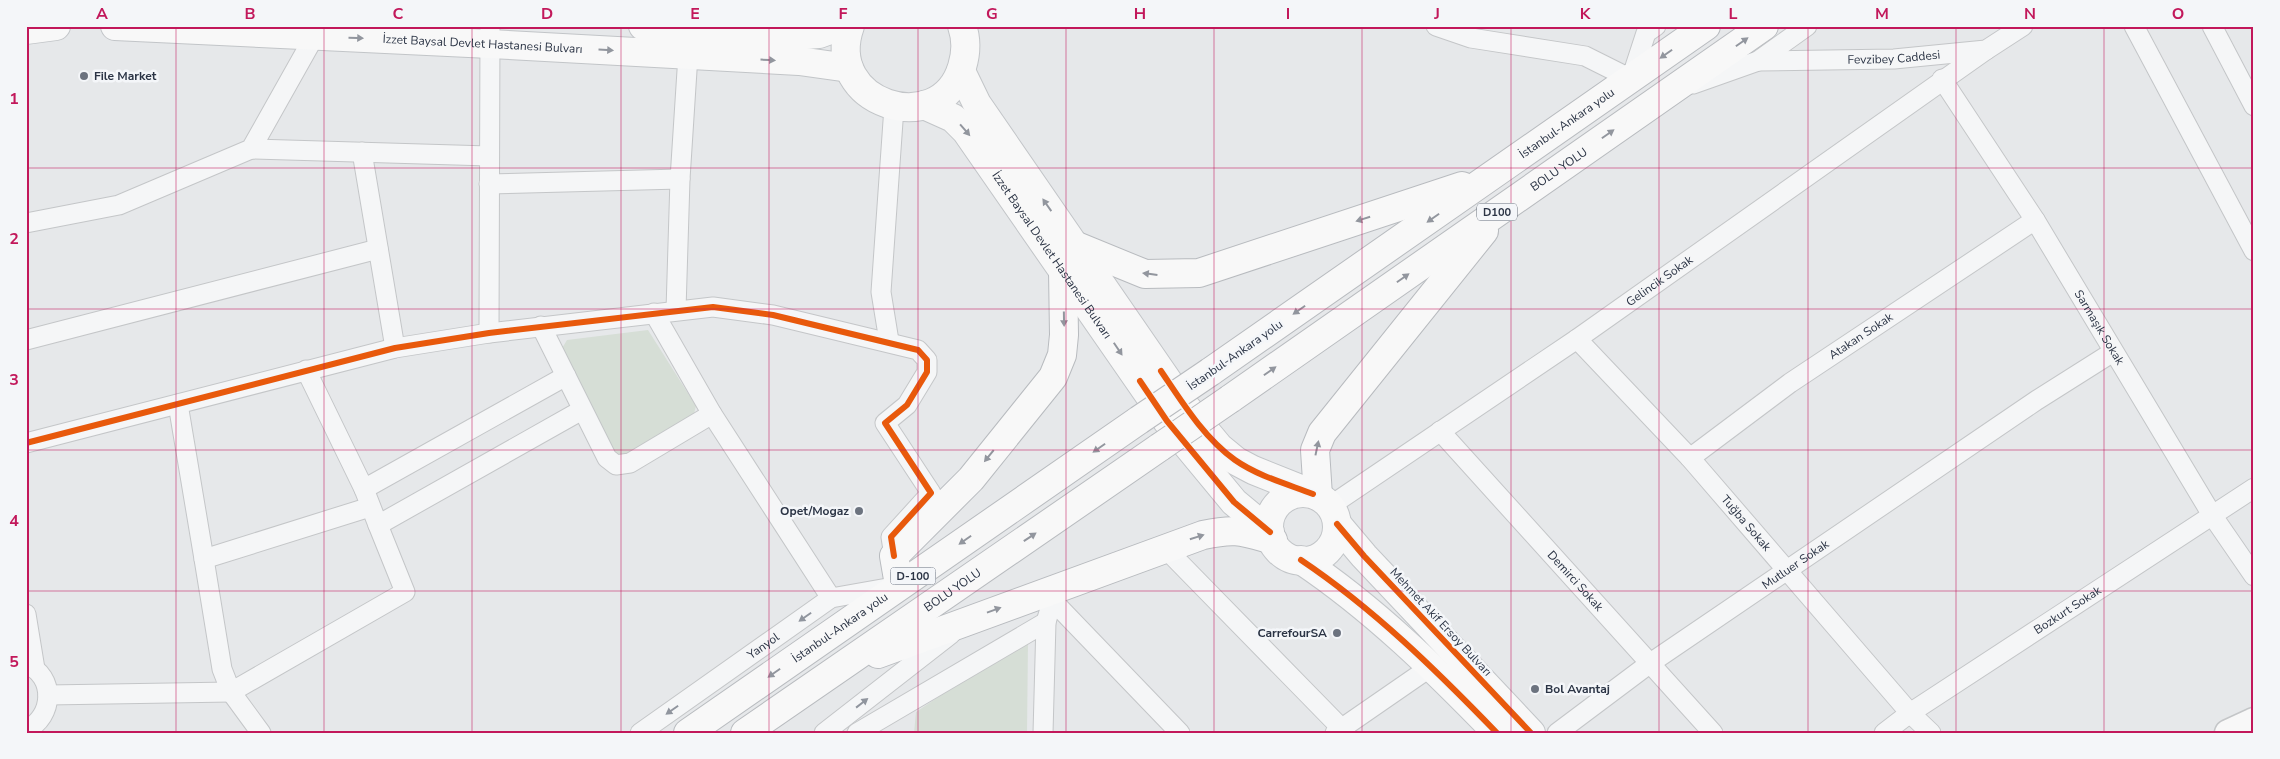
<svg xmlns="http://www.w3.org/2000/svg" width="2280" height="759" viewBox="0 0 2280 759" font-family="'Nunito Sans',sans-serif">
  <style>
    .green { fill: #d6ded6 }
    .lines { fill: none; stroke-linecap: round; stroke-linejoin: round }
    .minor-casing { stroke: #c4c6c8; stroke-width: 21 }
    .secondary-casing { stroke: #c4c6c8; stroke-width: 29 }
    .primary-casing { stroke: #c2c5c8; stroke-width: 30 }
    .trunk-casing { stroke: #b8bbbf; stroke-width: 30 }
    .minor { stroke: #f5f6f7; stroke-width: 19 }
    .secondary { stroke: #f8f8f8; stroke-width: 26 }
    .primary { stroke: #f8f8f8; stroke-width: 28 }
    .trunk { stroke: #f8f8f8; stroke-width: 28 }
    .trunk-bridge-casing { stroke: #b8bbbf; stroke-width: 30; stroke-linecap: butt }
    .trunk-bridge { stroke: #f8f8f8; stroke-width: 28 }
    .cycleway-casing { stroke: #f4f6f9; stroke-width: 9 }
    .cycleway { stroke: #e8590c; stroke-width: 6 }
    .oneway { fill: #92969e }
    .oneway2 { fill: #90959e }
    .grid { fill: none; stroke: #c2185b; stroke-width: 1; stroke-opacity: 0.55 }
    .poi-dot { fill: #6c737f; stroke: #f4f6f9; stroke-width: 2 }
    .labels { text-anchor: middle; stroke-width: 5; stroke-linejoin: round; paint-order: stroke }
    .shield { fill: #f4f6f9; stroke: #676e7b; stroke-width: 1 }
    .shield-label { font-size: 11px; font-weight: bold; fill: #2b3445 }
    .street-label { font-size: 12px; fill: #2b3445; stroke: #f4f6f9 }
    .poi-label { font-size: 12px; font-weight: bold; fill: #2b3445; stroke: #f4f6f9; text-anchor: start }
    .neatline { fill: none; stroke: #c2185b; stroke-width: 2 }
    .grid-label { font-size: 16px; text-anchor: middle; font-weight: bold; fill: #c2185b }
  </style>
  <rect width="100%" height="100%" fill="#e6e8ea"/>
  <g class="green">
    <polygon points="648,330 696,406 693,418 626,456 616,455 610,451 561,350 567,340"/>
    <polygon points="1021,641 1028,643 1027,733 914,733 916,712"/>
  </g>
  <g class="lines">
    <g class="minor-casing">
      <g id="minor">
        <polyline points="1436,26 1471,38 1585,56 1631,79 1646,33 1656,26"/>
        <polyline points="2134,26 2254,251"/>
        <polyline points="2212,26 2254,106"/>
        <path id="s1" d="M 1758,61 L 1894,59 L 1986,50 L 2023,26"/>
        <path id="s2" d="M 1942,79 L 2035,220 L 2212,515 L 2254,576"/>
        <polyline points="1693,84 1758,61 1807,26"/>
        <polyline points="251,149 489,156"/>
        <polyline points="362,152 395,348"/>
        <polyline points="489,184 680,179"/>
        <polyline points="26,223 119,205 251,149 314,37"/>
        <polyline points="676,310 680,179 688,55"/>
        <polyline points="654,313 712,414 831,598"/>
        <polyline points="541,326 607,458 616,465 630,463 712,414"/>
        <polyline points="489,333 490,26"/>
        <path id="s3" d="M 1577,339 L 1690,458 L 1910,713 L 1931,733"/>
        <polyline points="26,340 378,249"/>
        <polyline points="889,341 881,292 894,107"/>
        <polyline points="306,370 364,489 378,525 582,410"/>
        <polyline points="178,404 204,559 370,507"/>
        <path id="s4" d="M 1440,431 L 1713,733"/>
        <polyline points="26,443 395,348 489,333 713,307 773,315 918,350 927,360 927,372 907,405 885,423 931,493 891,537 894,556"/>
        <path id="s5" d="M 1690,458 L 1790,383 L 2035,220"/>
        <polyline points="364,489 566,376"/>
        <path id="s6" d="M 1330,506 L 1577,339 L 1986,50"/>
        <polyline points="1165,548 1346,733"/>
        <polyline points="1052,600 1180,733"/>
        <polyline points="26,614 35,669"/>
        <path d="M 26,664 C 56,676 54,717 26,730"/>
        <polyline points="48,695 231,692 222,669 204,559"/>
        <polyline points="261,733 231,692 405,592 378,525"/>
        <path id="s7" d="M 640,733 L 831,598 L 893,587"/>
        <polyline points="824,733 951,634"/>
        <polyline points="857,733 1046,622"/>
        <polyline points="1043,733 1046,622 1049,612"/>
        <polyline points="1335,733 1432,666"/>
        <path id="s8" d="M 1557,733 L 1649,664 L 2037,400 L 2113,352"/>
        <path id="s9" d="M 1884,733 L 1910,713 L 2254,488"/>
      </g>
    </g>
    <g class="secondary-casing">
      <polyline id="secondary" points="2228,733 2254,721"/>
    </g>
    <g class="primary-casing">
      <g id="primary">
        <path id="s10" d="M 115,26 L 490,44 L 799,61 L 849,68"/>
        <polyline points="643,26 805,35 819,34 841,26"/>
        <path d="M 850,26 C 822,104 940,141 962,67 C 966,54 967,40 962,26"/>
        <polyline points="26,30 56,26"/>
        <polyline points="961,71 977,104 1185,406 1219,447 1236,461 1253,470 1313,494"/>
        <path id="s11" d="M 924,105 L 953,118 L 966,131 L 1167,421 L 1234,502 L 1270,532"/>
        <circle cx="1303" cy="527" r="34"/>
        <polyline points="1337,524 1364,556 1531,733"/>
        <path d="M 1301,560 C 1374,609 1436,670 1497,733"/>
      </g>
    </g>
    <g class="trunk-casing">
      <g id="trunk">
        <polyline points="1074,245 1145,274 1199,273 1462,186"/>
        <path id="s12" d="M 1210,372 L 1706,26"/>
        <path id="s13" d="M 1230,399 L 1764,26"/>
        <polyline points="1318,496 1315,450 1322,433 1484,231"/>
        <polyline points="899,585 894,556 971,479 1053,377 1062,355 1064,335 1063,270"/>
        <path d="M 878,654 L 1203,535 C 1236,528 1241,531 1273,540"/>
        <path id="s14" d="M 688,733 L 1139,420"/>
        <path id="s15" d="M 745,733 L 1160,447"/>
      </g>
    </g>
    <use href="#minor" class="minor"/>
    <use href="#secondary" class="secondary"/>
    <use href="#primary" class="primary"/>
    <use href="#trunk" class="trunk"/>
    <g class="trunk-bridge-casing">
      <g id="trunk-bridge">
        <polyline points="1139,420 1210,372"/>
        <polyline points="1160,447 1230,399"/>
      </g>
    </g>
    <use href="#trunk-bridge" class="trunk-bridge"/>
    <g class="cycleway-casing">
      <g id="cycleway">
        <path d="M 1161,371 C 1182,402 1204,438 1235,460 C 1258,476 1287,484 1313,494"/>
        <polyline points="1140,381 1167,421 1234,502 1270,532"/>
        <polyline points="26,443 395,348 489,333 713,307 773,315 918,350 927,360 927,372 907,405 885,423 931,493 891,537 894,556"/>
        <polyline points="1337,524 1364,556 1531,733"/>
        <path d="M 1301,560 C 1374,609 1436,670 1497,733"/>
      </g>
    </g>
    <use href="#cycleway" class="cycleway"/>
  </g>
  <defs><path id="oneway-solid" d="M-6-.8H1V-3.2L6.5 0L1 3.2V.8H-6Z" transform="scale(1.25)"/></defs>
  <g class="oneway">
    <use href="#oneway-solid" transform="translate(356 38) rotate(2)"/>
    <use href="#oneway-solid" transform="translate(1742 42) rotate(-35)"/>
    <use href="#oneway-solid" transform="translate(606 50) rotate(3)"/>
    <use href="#oneway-solid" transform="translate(1666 54) rotate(145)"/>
    <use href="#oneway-solid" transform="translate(768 60) rotate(3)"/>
    <use href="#oneway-solid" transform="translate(965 130) rotate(49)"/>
    <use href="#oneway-solid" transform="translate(1608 134) rotate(-35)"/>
    <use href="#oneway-solid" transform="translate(1047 205) rotate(-125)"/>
    <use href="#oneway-solid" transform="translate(1433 218) rotate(145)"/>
    <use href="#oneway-solid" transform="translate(1363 219) rotate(162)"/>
    <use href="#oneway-solid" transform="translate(1150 274) rotate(-173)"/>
    <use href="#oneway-solid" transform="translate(1403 278) rotate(-35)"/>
    <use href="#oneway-solid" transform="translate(1299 310) rotate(145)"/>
    <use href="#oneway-solid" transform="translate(1064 319) rotate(89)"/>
    <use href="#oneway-solid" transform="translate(1118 349) rotate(56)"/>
    <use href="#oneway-solid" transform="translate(1270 371) rotate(-35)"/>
    <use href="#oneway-solid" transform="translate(1099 448) rotate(145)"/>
    <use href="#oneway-solid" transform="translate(1317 448) rotate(-78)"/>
    <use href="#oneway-solid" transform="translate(989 456) rotate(129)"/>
    <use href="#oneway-solid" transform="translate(1030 537) rotate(-34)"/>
    <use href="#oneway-solid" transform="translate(1197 537) rotate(-18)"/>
    <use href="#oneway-solid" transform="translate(965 540) rotate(145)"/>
    <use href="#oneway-solid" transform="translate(994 610) rotate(-20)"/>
    <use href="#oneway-solid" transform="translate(774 673) rotate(145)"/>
  </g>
  <g class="oneway2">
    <use href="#oneway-solid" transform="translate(805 617) rotate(145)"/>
    <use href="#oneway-solid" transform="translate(862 703) rotate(-38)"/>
    <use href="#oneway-solid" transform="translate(672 710) rotate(145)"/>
  </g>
  <path class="grid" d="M 176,26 L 176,733M 324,26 L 324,733M 472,26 L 472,733M 621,26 L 621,733M 769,26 L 769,733M 918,26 L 918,733M 1066,26 L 1066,733M 1214,26 L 1214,733M 1362,26 L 1362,733M 1511,26 L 1511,733M 1659,26 L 1659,733M 1808,26 L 1808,733M 1956,26 L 1956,733M 2104,26 L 2104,733M 26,168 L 2254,168M 26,309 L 2254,309M 26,450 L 2254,450M 26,591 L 2254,591"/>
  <g class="poi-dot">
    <circle cx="84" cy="76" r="5"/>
    <circle cx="859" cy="511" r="5"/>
    <circle cx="1337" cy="633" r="5"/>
    <circle cx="1535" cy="689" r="5"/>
  </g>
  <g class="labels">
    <g class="shield">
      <rect x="1477" y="203.5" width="40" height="17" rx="4"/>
      <rect x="890.5" y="567.5" width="45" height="17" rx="4"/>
    </g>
    <g class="shield-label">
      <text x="1497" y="216">D100</text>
      <text x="913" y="580">D-100</text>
    </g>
    <g class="street-label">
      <text dy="4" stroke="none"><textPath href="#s10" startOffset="368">İzzet Baysal Devlet Hastanesi Bulvarı</textPath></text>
      <text dy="4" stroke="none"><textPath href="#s1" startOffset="136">Fevzibey Caddesi</textPath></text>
      <text dy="4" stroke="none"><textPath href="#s12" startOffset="435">İstanbul-Ankara yolu</textPath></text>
      <text dy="4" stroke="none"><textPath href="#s13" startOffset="401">BOLU YOLU</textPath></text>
      <text dy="4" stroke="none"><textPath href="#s11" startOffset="201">İzzet Baysal Devlet Hastanesi Bulvarı</textPath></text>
      <text dy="4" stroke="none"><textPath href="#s6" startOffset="399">Gelincik Sokak</textPath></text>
      <text dy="4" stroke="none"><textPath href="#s2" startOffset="294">Sarmaşık Sokak</textPath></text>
      <text dy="4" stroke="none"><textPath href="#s5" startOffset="210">Atakan Sokak</textPath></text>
      <text transform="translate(1235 355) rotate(-35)" y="4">İstanbul-Ankara yolu</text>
      <text dy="4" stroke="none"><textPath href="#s3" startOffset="250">Tuğba Sokak</textPath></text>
      <text dy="4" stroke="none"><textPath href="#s8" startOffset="292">Mutluer Sokak</textPath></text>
      <text dy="4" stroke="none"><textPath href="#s4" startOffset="202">Demirci Sokak</textPath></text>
      <text dy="4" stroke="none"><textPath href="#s15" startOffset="252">BOLU YOLU</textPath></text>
      <text dy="4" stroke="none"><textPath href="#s9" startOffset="221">Bozkurt Sokak</textPath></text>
      <text transform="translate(1441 622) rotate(47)" y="4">Mehmet Akif Ersoy Bulvarı</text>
      <text dy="4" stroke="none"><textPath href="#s14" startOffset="185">İstanbul-Ankara yolu</textPath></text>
      <text dy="4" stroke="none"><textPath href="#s7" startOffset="151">Yanyol</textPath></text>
    </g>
    <g class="poi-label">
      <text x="94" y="80">File Market</text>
      <text x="849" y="515" text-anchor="end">Opet/Mogaz</text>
      <text x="1327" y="637" text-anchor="end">CarrefourSA</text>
      <text x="1545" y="693">Bol Avantaj</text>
    </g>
  </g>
  <rect width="2280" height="759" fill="none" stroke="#f4f6f9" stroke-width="55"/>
  <rect x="28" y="28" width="2224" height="704" class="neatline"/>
  <g class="grid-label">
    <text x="102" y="19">A</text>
    <text x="250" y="19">B</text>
    <text x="398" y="19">C</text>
    <text x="547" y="19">D</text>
    <text x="695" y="19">E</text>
    <text x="843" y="19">F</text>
    <text x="992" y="19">G</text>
    <text x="1140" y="19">H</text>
    <text x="1288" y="19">I</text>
    <text x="1437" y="19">J</text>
    <text x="1585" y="19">K</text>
    <text x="1733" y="19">L</text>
    <text x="1882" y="19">M</text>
    <text x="2030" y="19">N</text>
    <text x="2178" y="19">O</text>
    <text x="14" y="104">1</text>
    <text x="14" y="244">2</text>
    <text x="14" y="385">3</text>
    <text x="14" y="526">4</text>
    <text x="14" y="667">5</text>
  </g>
</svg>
